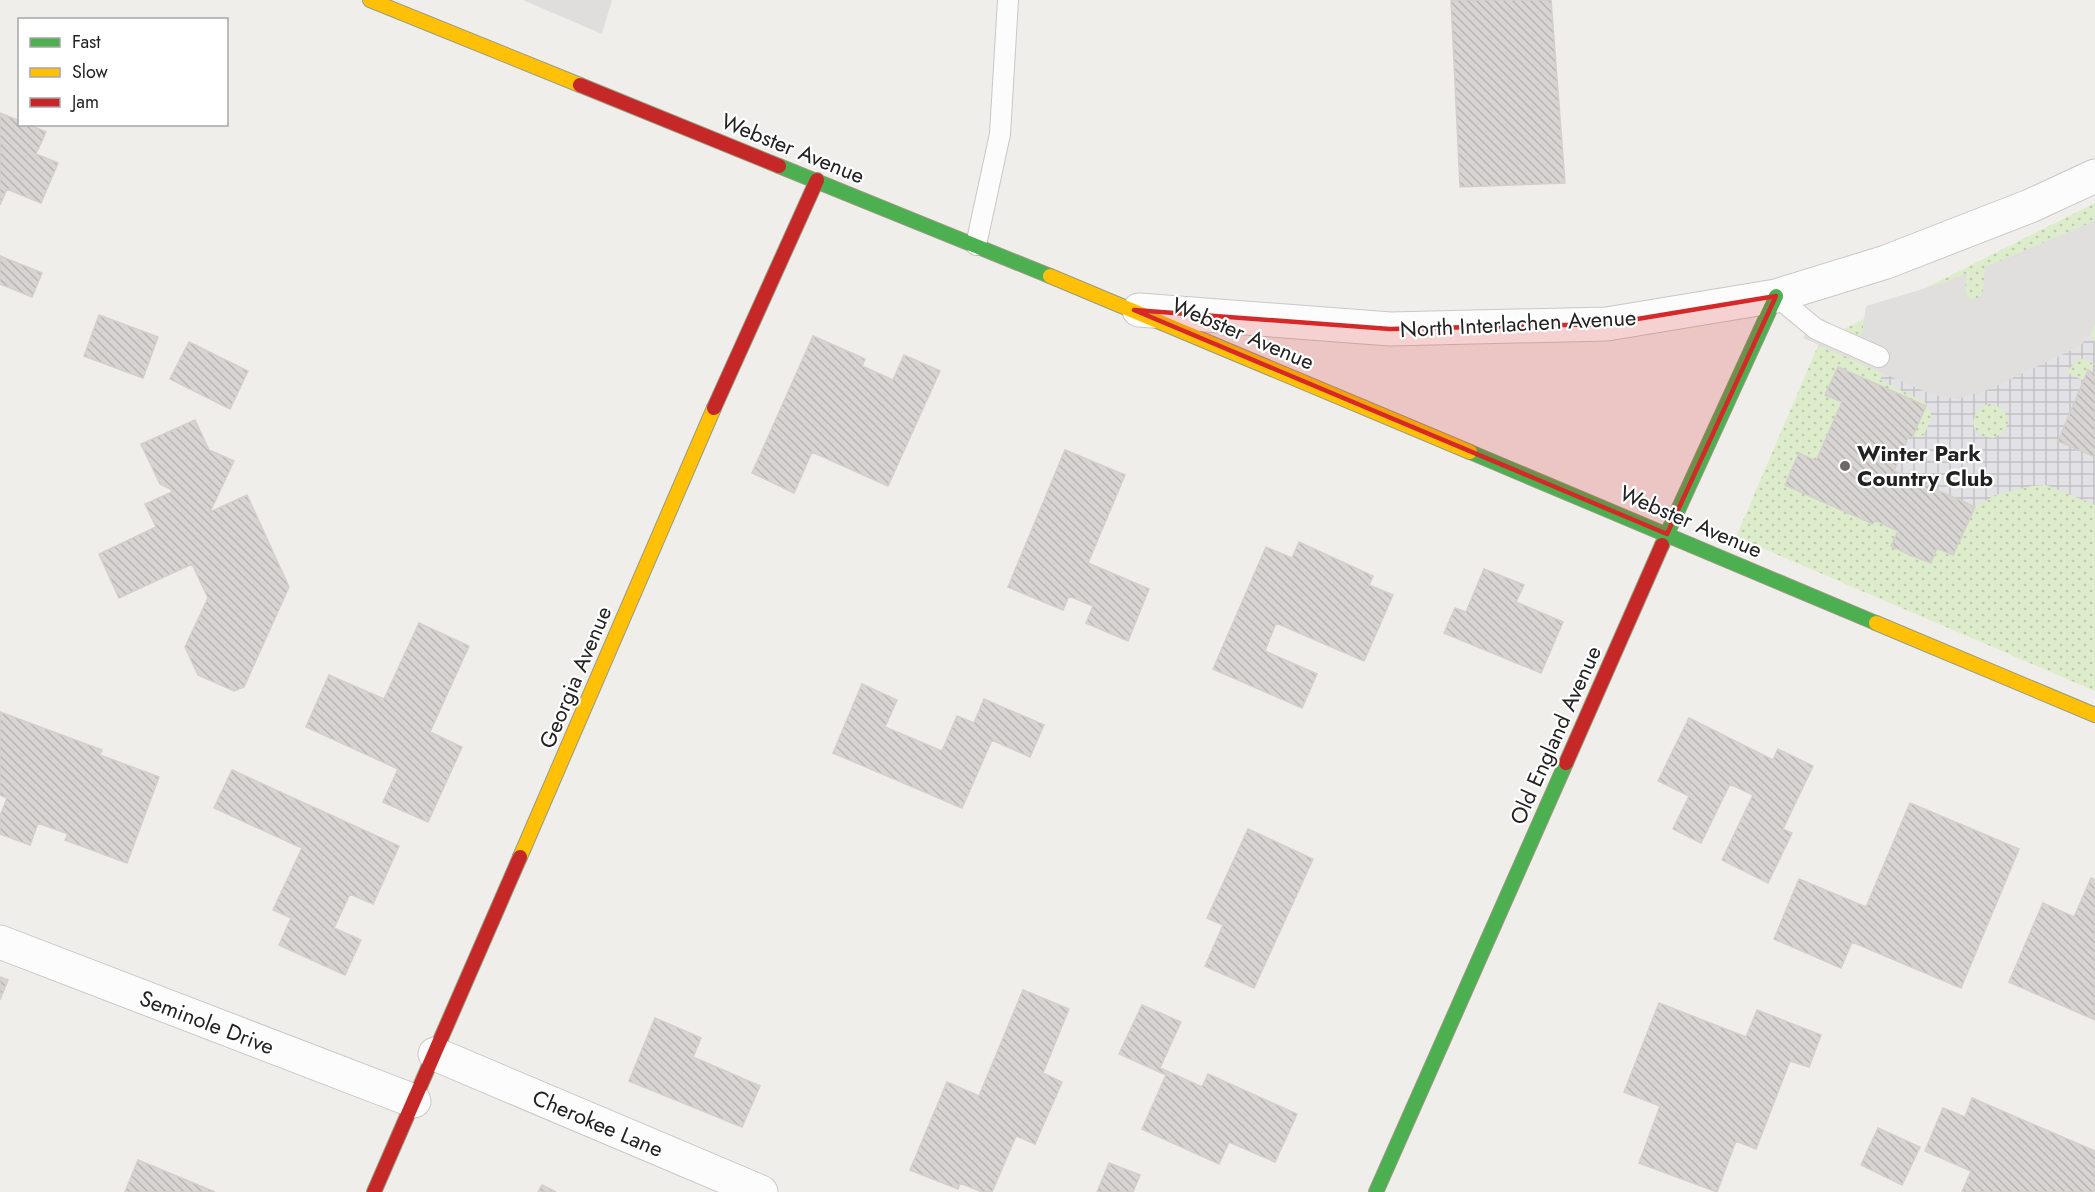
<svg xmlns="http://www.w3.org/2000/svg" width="2095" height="1192" font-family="Jost,sans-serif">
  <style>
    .residential { fill: #dfdedc }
    .grass { fill: url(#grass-dots) }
    .parking { fill: #e0dfde }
    .plaza { fill: url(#plaza-grid); fill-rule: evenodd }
    .building { fill: url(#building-back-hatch); stroke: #d3d0cc; stroke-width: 1.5 }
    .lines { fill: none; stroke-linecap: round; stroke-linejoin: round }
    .lane-casing { stroke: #c9c8c7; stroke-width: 22 }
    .street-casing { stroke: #c9c8c7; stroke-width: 35 }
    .fast-casing { stroke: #999a82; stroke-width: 16 }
    .slow-casing { stroke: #999a82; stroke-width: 16 }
    .jam-casing { stroke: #999a82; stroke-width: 16 }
    .lane { stroke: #fdfcfc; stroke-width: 20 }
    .street { stroke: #fdfcfc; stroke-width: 33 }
    .fast { stroke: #4caf50; stroke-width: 14 }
    .slow { stroke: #ffc107; stroke-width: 14 }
    .jam { stroke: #c62828; stroke-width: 14 }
    .marked { fill: #d62828; fill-opacity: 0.2; stroke: #d62828; stroke-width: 4.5; stroke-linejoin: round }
    .poi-dot { fill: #6a6968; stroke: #fff; stroke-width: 2 }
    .labels { text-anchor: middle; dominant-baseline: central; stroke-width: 4.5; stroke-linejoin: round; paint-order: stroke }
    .street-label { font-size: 22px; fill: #222; stroke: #fff }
    .poi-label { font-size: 22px; font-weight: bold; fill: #222; stroke: #fff; text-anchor: start }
  </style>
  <defs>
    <pattern id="grass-dots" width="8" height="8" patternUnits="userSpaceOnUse" patternTransform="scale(1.5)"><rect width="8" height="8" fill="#ddeccb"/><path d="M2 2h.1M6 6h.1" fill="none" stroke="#bdcaae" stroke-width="1.8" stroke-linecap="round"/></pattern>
    <pattern id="plaza-grid" width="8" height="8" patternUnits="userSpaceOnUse" patternTransform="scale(1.5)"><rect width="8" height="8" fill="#e2e1e5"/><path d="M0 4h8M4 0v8" fill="none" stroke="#c2c1c4"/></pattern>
    <pattern id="building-back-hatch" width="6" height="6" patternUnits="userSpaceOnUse" patternTransform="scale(1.5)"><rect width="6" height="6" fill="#d7d4d2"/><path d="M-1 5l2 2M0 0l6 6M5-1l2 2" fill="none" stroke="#b8b6b4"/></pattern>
  </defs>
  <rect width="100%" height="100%" fill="#f0eeeb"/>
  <path class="residential" d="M 523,0 L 612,0 L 602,34 Z"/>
  <path class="grass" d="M 2095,203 L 2095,691 L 1736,537 L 1820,341 Z"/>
  <path class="parking" d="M 2095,221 L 2095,325 L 2090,334 L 2080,346 L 1987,390 L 1957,399 L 1933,395 L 1803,338 L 1809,326 L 1823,319 L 1852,338 L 1857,337 L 1862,334 L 1866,306 L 1949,281 L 1967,273 L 1965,289 L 1967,296 L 1971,299 L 1978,298 L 1981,296 L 1983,290 L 1985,267 Z"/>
  <path class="plaza" d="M 2090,334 L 2095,343 L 2095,378 L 2089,375 L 2094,364 L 2080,358 L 2066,372 L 2087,382 L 2095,454 L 2095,505 L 2046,485 L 2032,486 L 1995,495 L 1975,507 L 1889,473 L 1906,433 L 1915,437 L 1924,435 L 1932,416 L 1925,402 L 1880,380 L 1883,373 L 1933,395 L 1957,399 L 1987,390 L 2072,350 L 2080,346 ZM 1991,404 L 2002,408 L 2007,417 L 2008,423 L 2003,433 L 1993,438 L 1982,436 L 1974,428 L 1973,422 L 1976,411 L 1985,405 Z"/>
  <path class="building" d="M 1451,0 L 1551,0 L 1565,183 L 1460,187 Z
    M 0,113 L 20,121 L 20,124 L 28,124 L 46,132 L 36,154 L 58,163 L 41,203 L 7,189 L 0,205 Z
    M 0,256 L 42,273 L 32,297 L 0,284 Z
    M 99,315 L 158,337 L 143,378 L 84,356 Z
    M 813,336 L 865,359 L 862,366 L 893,380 L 904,355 L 940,371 L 888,486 L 812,452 L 794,493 L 752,473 Z
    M 189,342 L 248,371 L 230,409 L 170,379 Z
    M 1838,367 L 1926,406 L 1912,438 L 1909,436 L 1894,471 L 1975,507 L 1953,555 L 1937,548 L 1931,563 L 1910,555 L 1891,546 L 1898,531 L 1875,520 L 1873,524 L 1785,485 L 1799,453 L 1816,461 L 1842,402 L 1825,395 Z
    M 2088,370 L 2095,374 L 2095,457 L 2058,441 Z
    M 195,420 L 209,450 L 234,461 L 210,512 L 247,495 L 289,587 L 244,687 L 234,691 L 198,675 L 185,647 L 208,598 L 192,564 L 119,598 L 99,554 L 156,527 L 145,504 L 174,491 L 160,484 L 141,444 Z
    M 1065,450 L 1125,475 L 1088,563 L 1149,589 L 1128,641 L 1086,623 L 1093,606 L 1069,596 L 1063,610 L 1008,587 Z
    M 1299,542 L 1373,576 L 1369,585 L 1393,595 L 1364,661 L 1276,623 L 1265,651 L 1317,674 L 1302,708 L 1213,669 L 1266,547 L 1292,558 Z
    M 1484,569 L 1524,585 L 1516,602 L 1563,622 L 1541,673 L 1444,633 L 1455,608 L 1466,612 Z
    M 419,623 L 469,646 L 430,732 L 462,747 L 428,822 L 383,802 L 398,769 L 306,727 L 329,675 L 384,699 Z
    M 862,684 L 897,700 L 885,727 L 942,751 L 957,716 L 974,723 L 984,699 L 1044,725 L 1030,757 L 992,740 L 962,808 L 833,753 Z
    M 0,712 L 102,750 L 100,755 L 159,777 L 127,863 L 65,840 L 68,834 L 38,823 L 30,845 L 0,834 L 0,816 L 7,798 L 0,795 Z
    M 1689,718 L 1773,760 L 1778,749 L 1813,766 L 1783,829 L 1792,833 L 1768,883 L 1722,860 L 1753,795 L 1730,784 L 1701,843 L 1673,829 L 1689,796 L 1658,781 Z
    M 232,770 L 399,846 L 373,904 L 350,894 L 334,928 L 361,940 L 345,975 L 279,945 L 291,918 L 273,910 L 302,848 L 214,808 Z
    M 1910,803 L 2019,849 L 1961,988 L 1852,942 L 1841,968 L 1774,939 L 1799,879 L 1866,907 Z
    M 1248,829 L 1313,859 L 1254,988 L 1205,966 L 1223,925 L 1207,918 Z
    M 2091,878 L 2095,880 L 2095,1020 L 2009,982 L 2043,903 L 2074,917 Z
    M 0,977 L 8,980 L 0,1000 Z
    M 1023,990 L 1069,1009 L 1043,1073 L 1062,1082 L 1035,1144 L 1016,1136 L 992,1192 L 982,1192 L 960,1183 L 958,1189 L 910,1170 L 947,1082 L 979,1096 Z
    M 1659,1003 L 1746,1037 L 1757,1010 L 1821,1035 L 1809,1067 L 1790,1061 L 1756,1149 L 1736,1141 L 1717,1192 L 1639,1163 L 1660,1106 L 1624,1092 Z
    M 1142,1005 L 1181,1022 L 1160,1068 L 1202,1087 L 1208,1074 L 1297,1114 L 1275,1162 L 1229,1142 L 1219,1164 L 1142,1129 L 1166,1075 L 1119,1054 Z
    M 655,1018 L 701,1038 L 693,1057 L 760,1086 L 742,1127 L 629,1081 Z
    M 1972,1098 L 2095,1151 L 2095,1192 L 1962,1192 L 1971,1171 L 1925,1151 L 1943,1108 L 1965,1117 Z
    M 1878,1128 L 1920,1147 L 1902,1185 L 1861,1165 Z
    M 138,1160 L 215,1192 L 125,1192 Z
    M 1109,1163 L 1140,1175 L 1133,1192 L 1097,1192 Z
    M 542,1185 L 556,1192 L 538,1192 Z"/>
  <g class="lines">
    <g class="lane-casing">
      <path id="lane" d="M 976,245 L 1000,134 L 1008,0
        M 1776,296 L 1816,329 L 1879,357"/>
    </g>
    <g class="street-casing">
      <path id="street" d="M 1139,310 L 1390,329 L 1607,324 L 1776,296 L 1886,262 L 2030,206 L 2095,176
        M 0,942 L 414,1101
        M 435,1054 L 761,1192"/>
    </g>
    <g class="fast-casing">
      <path id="fast" d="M 779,166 L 1050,276
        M 1470,452 L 1876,623
        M 1662,545 L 1776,296
        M 1376,1192 L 1566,763"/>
    </g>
    <g class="slow-casing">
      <path id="slow" d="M 370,0 L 580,85
        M 1050,276 L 1470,452
        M 1876,623 L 2095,715
        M 520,857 L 714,408"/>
    </g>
    <g class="jam-casing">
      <path id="jam" d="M 580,85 L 779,166
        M 714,408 L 817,180
        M 1566,763 L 1662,545
        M 374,1192 L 520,857"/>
    </g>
    <use href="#lane" class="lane"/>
    <use href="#street" class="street"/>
    <use href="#fast" class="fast"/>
    <use href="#slow" class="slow"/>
    <use href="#jam" class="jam"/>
  </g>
  <path class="marked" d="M 1776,296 L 1667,534 L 1134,310 L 1390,329 L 1607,324 Z"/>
  <circle class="poi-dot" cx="1845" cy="466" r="6"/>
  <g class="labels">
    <g class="street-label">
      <text transform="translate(793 148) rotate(22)">Webster Avenue</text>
      <text transform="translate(1518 323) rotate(-3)">North Interlachen Avenue</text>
      <text transform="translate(1243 333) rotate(23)">Webster Avenue</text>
      <text transform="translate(1691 521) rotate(23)">Webster Avenue</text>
      <text transform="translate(575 677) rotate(-67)">Georgia Avenue</text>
      <text transform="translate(1555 735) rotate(-66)">Old England Avenue</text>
      <text transform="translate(207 1022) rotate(21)">Seminole Drive</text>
      <text transform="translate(598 1123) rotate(23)">Cherokee Lane</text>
    </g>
    <g class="poi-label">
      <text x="1857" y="453">Winter Park<tspan x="1857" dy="25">Country Club</tspan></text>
    </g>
  </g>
  <rect x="18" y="18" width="210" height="108" fill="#ffffff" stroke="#a7a7a7" stroke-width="1.5"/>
  <rect x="30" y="38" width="30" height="9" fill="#4caf50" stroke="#a7a7a7" stroke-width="1.5"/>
  <text x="72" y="48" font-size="18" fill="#222222">Fast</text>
  <rect x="30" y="68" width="30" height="9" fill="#ffc107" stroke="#a7a7a7" stroke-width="1.5"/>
  <text x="72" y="78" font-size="18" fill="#222222">Slow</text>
  <rect x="30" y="98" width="30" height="9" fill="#c62828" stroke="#a7a7a7" stroke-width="1.5"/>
  <text x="72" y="108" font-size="18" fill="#222222">Jam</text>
</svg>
